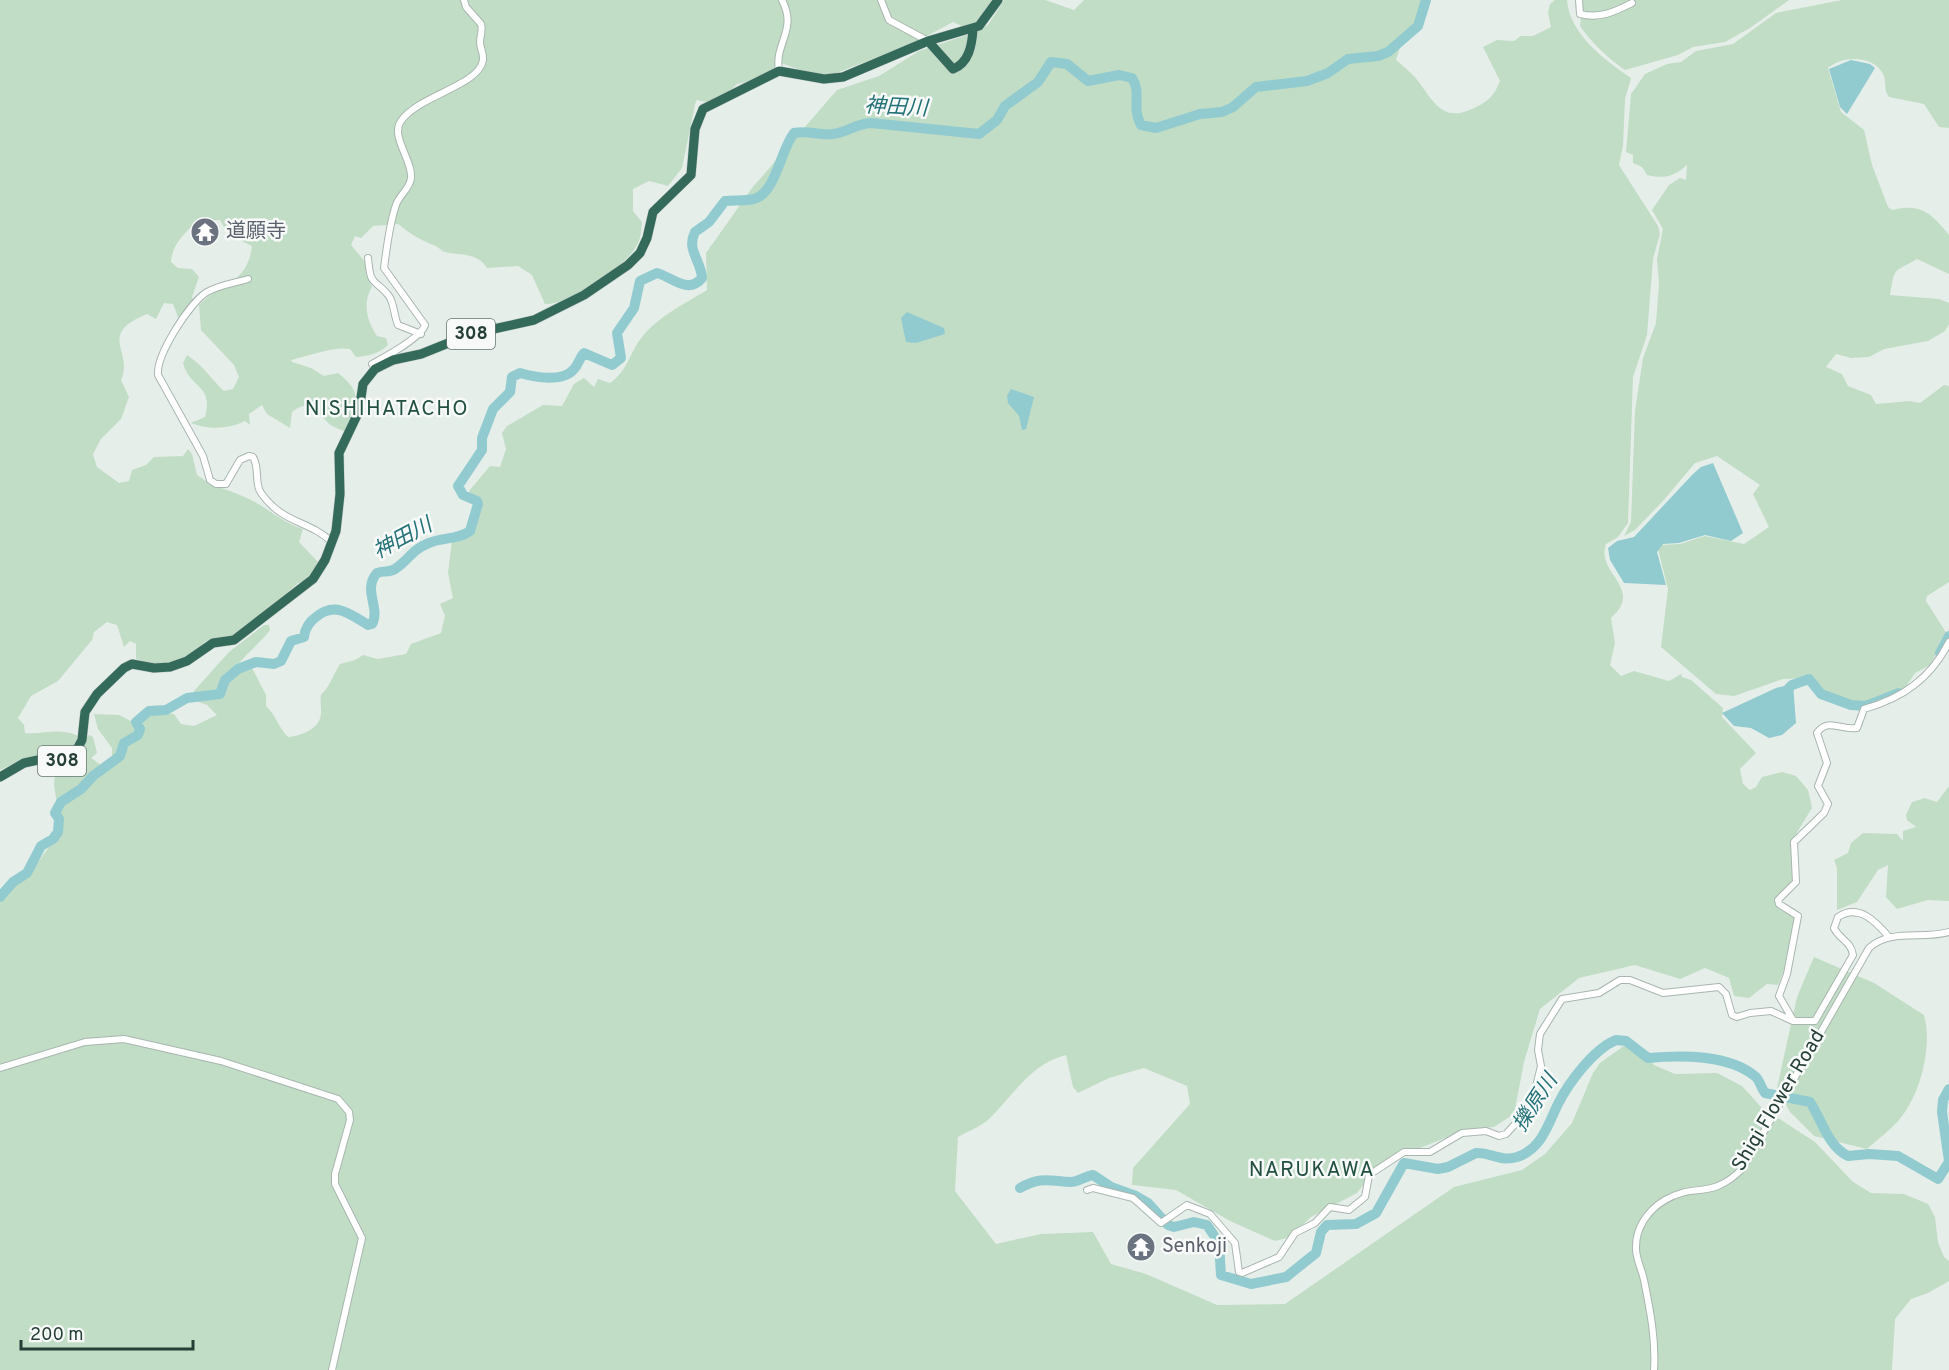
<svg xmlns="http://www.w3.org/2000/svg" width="1949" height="1370" font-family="Overpass,'Noto Sans JP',sans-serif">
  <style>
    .green { fill: #c1ddc6 }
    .water { fill: #92cbcf }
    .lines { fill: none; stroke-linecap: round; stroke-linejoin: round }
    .river { stroke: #92cbcf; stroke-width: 10 }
    .minor-casing { stroke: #a9b6b0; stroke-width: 8 }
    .highway-casing { stroke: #c2c9c7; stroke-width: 10 }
    .minor { stroke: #fff; stroke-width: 6 }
    .highway { stroke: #336a5a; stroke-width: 9 }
    .labels { text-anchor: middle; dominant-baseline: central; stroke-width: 5; stroke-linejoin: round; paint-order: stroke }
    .shield { fill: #f7faf8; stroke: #657770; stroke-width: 1.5 }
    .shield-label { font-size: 18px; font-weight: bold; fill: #263f36 }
    .worship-label { font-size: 20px; fill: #5b616d; stroke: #f7faf8; text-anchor: start }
    .street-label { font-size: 20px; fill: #263f36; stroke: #f7faf8 }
    .water-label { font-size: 21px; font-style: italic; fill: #237278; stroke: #f7faf8 }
    .neighbourhood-label { font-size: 21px; letter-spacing: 1.5px; fill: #225041; stroke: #f7faf8 }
  </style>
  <rect width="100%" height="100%" fill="#e6eeea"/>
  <path class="green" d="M 0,0 L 993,0 L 974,26 L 964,27 L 953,22 L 912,44 L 831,75 L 820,77 L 778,62 L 772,70 L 755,80 L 737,84 L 728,93 L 707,102 L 696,100 L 682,168 L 668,186 L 649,181 L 633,189 L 633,211 L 642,222 C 641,230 641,239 637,245 C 625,268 570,305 545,304 L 532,275 L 518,266 L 487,268 C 477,252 461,256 445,252 C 441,251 438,246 433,245 C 418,239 411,234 398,224 L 373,226 L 361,238 L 355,236 L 351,245 L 366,263 L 366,274 L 372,287 C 362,303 367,321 377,336 L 386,338 L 388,345 C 379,354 368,356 356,357 L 350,349 C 335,346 308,356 291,360 L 292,362 L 311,368 L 324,376 L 338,373 C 364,393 357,405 346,432 C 342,430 336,428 332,426 C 319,416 311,396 292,412 L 290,428 L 267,414 L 262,405 L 249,414 L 250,425 L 245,421 C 229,429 208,430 191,423 L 205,417 C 214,384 189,388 183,363 L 187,355 C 203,365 211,379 224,391 L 233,389 L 239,377 L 234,365 L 201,330 L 199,305 C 221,282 247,285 252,246 L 228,234 L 220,220 L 197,221 C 185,233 172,244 171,262 L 178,268 L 192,269 L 199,277 L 192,297 L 194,302 L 184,316 L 178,317 L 173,304 L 164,303 L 156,319 L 147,314 C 96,335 134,351 121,380 L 129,397 L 121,419 L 101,439 L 93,454 L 97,467 L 119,483 L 129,481 L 132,470 L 146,465 L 154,457 L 183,456 L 188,449 L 192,454 L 197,475 C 215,488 234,491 253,501 C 270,510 285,524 303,529 L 299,542 L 320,564 L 306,582 L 298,583 L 272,607 L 233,636 L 206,641 L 187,657 L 159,665 L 136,659 L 136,644 L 130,641 L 124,647 L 117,625 L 107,622 L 94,632 L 92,640 L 58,681 L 31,696 L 18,718 L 24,725 L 25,733 C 44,735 59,727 78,736 C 72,763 49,756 27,759 C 18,760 8,767 0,770 Z
    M 1004,0 L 1045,0 L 1074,10 L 1084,0 L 1422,0 L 1414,29 L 1403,38 L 1396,60 C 1402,65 1408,70 1414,76 C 1433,98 1440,126 1476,107 C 1489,101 1495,94 1500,81 L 1483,47 L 1497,40 L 1514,41 L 1521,36 L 1533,36 L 1551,27 L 1548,13 L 1550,4 L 1555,0 L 1567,0 C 1570,35 1605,60 1631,78 L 1625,99 L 1623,146 L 1619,165 L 1658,226 L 1660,234 L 1653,259 L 1647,335 L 1633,377 L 1628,523 L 1618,537 L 1606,544 C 1595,573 1645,588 1611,618 L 1615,643 L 1610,665 L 1621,676 L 1634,671 L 1669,681 L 1681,674 L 1682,677 L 1691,680 L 1723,708 L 1722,717 L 1756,753 L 1740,769 L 1743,784 L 1750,790 L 1756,787 L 1762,777 L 1782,772 L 1796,776 L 1808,790 L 1812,808 L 1793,839 L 1794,877 L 1791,885 L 1775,899 L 1777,906 L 1793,913 L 1796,919 L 1786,965 L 1778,985 L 1767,984 L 1749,998 L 1734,996 L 1729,978 L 1705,968 L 1680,979 L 1635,965 L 1579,978 L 1540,1009 L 1524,1062 L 1514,1114 L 1494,1127 L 1465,1130 L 1380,1164 L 1357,1193 L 1311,1217 L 1290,1237 L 1275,1241 L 1230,1221 L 1176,1190 L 1132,1185 L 1133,1168 L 1190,1104 L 1187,1086 L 1144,1068 L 1109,1078 L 1078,1093 L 1073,1087 L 1066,1055 C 1031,1064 1015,1093 991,1117 C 983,1126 968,1131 958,1137 L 955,1191 L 996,1244 L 1041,1234 L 1093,1232 L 1111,1264 L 1146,1274 L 1217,1305 L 1285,1304 L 1454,1187 L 1522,1170 L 1545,1154 L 1572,1123 L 1593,1073 L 1600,1063 L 1628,1043 L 1643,1051 L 1654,1065 L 1675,1074 L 1717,1073 L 1742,1086 L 1761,1107 L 1815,1142 L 1853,1182 L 1871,1193 L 1904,1194 L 1928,1204 L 1935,1217 L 1938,1242 L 1944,1257 L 1949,1261 L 1949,1281 L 1928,1293 L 1911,1299 L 1895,1319 L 1892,1370 L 0,1370 L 0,899 L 19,879 L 31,872 L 61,830 L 54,785 L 55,773 L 77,759 L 85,739 L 89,735 L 93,737 L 97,753 L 91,758 L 101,765 L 100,775 L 112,764 L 112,748 L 98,729 L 94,714 L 119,715 L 131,721 L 159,712 L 174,714 L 181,724 L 194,726 L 217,715 L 207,705 L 194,700 L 194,691 L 229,652 L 264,625 L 269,625 L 270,630 C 259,645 246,653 237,666 L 244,670 L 251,666 L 266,695 L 266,706 C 276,715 278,727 288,737 C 302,736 322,728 321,711 C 321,705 320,702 321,695 C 330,686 333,675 340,664 L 355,660 L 363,655 L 378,659 L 406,654 L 411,644 L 441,633 L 445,616 L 440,604 L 453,598 L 448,573 L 452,540 C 478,535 475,528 480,504 L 469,491 L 490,466 L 500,467 L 506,449 L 502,433 L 507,426 L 543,405 L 562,406 L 574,384 L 584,378 L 594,387 L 598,379 L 610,383 C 626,372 629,356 639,341 C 655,318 684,304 707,290 L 706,253 L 752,188 L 837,90 L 879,76 L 919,51 L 976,32 L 988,25 Z
    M 1583,0 L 1789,0 L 1750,28 L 1725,42 L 1693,47 L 1678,55 L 1625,70 C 1610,60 1590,41 1580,26 Z
    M 1842,0 L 1949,0 L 1949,128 L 1939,127 L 1924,104 L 1889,97 C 1883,90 1887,82 1883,74 C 1874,55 1842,55 1828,68 L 1841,112 L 1864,130 L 1872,165 L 1888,207 L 1892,210 C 1921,203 1931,213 1949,235 L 1949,274 L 1917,259 C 1893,273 1895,266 1890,295 L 1939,299 L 1949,303 L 1949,324 L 1945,331 L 1928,341 L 1884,349 L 1869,357 L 1851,358 L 1836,354 L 1826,367 L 1842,374 L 1848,386 L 1871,395 L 1876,404 L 1910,401 L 1920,403 L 1944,385 L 1949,386 L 1949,582 L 1927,596 L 1926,601 L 1947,634 L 1930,665 L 1915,673 L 1905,688 L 1866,704 L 1855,704 L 1824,693 L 1811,678 L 1783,679 L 1734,696 L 1716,694 L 1661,647 L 1668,589 L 1658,549 L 1661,545 L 1680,544 L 1705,536 L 1744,544 L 1769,527 L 1753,494 L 1760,485 L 1717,456 L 1695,463 L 1663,501 L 1635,530 L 1624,536 L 1631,522 L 1635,411 L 1643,358 L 1656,323 L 1659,284 L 1657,259 L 1663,229 L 1652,210 L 1669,185 L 1680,178 L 1686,180 L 1687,165 C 1673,177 1665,179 1647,175 L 1642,167 L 1633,163 L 1633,155 L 1626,152 L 1631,94 L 1645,74 L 1667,64 L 1681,62 L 1696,51 L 1733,44 L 1776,13 Z
    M 1949,786 L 1949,901 L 1928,900 L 1897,909 L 1886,897 L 1888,865 L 1878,870 L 1857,902 L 1837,910 L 1837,868 L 1834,860 L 1848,853 L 1851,843 L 1863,833 L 1897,834 L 1903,841 L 1903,831 L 1916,827 L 1907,820 L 1906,815 L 1912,802 L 1925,798 L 1937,802 Z
    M 1814,957 L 1874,983 L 1924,1015 C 1933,1046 1920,1097 1898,1121 C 1889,1131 1877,1140 1867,1149 L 1814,1136 L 1790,1112 L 1777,1088 L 1797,997 Z"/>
  <path class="water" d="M 1851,60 L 1870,64 L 1875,68 L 1847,114 L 1840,107 L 1829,69 Z
    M 907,312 L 944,328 L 945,334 L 916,343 L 906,342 L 901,318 Z
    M 1011,389 L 1034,397 L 1026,429 L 1022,430 L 1019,416 L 1008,403 L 1007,396 Z
    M 1713,463 L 1743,533 L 1731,541 L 1705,535 L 1679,543 L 1663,544 L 1657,552 L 1666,585 L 1624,583 L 1610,560 L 1608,548 L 1617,541 L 1634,537 L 1693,474 L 1701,467 Z
    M 1793,684 L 1796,723 L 1782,735 L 1769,738 L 1751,728 L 1734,726 L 1722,713 L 1776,688 Z"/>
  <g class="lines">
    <path class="river" d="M 1940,653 L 1949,636
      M 1784,693 L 1792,685 L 1809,679 L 1821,694 L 1851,705 L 1866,706 L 1899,693
      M 0,897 L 13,882 L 27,873 L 41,846 L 53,839 L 58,832 L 59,819 L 55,813 L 61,802 L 81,789 L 93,776 L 120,756 L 124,743 L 138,735 L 140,729 L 136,722 L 149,711 L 166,710 L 187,698 L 220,694 L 225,680 L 238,669 L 256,662 L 274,664 L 281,661 L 291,641 L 304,637 C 305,628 309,622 316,617 C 335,601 350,614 368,625 L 372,624 C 381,608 362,590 377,573 C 383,570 389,573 395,569 C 409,560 411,550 429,543 C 442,537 458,540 470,531 L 478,504 L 477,501 L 463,495 L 458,486 L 482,450 L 482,438 L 493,409 L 510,392 L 512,377 L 520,373 C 534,377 563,383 574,369 C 579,364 579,358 584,353 L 612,365 L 621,358 L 617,333 L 634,308 L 640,281 L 657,273 C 672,277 688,295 702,278 C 701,260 686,250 695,232 L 709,222 L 725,201 C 734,200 745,201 754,199 C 776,193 780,151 794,133 C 808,130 820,136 833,134 C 848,132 855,124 871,123 L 979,134 L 997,120 L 1005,106 L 1038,82 L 1051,62 L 1067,64 L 1088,81 L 1119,75 L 1132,78 C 1142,93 1131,107 1141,125 L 1156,128 L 1200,114 L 1222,112 L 1233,107 L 1256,87 L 1307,81 L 1328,73 L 1348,59 L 1378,56 L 1388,52 L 1418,26 L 1426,0
      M 1949,1089 L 1943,1100 L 1942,1112 L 1949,1161
      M 1020,1188 C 1041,1176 1050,1181 1071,1182 C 1077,1182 1086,1176 1093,1175 L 1111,1187 L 1136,1196 L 1148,1203 L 1168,1225 L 1174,1227 L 1194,1222 L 1207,1225 L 1219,1243 L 1221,1275 L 1251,1284 L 1286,1277 L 1316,1253 L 1321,1232 L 1327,1225 L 1356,1224 L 1376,1213 L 1404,1163 L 1438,1169 L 1448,1167 L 1476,1153 C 1491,1152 1499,1162 1517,1157 C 1542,1149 1548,1124 1558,1104 C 1569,1082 1594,1049 1616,1040 L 1626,1041 L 1648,1058 C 1682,1055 1729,1054 1756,1077 C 1760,1081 1761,1088 1765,1093 L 1810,1102 C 1821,1118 1828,1147 1848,1156 L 1869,1154 L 1898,1156 L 1938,1179 L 1949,1162"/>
    <g class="minor-casing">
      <path id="minor" d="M 881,0 L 889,20 L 928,41
        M 1579,0 L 1580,14 C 1600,19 1614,12 1632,3
        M 779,71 C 774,43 798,30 782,0
        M 368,258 C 371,289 373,276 389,296 C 394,303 394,316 398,325 L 421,334
        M 248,279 C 235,283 219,285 207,292 C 190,302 156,355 158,375 L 203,456 L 210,480 L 216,484 L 226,484 L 240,460 L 249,456 L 253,457 C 260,468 254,483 261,493 C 284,525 307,519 332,542
        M 375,369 L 372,364 C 385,357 421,338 425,325 L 384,268 C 387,247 389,225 396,205 C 399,195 410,189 411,178 C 413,161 390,136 401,121 C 419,95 479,86 483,60 C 484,53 480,49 480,42 C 480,36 483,31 481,24 L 466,7 L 464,0
        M 1793,1020 L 1779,996 L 1787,974 L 1798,916 L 1779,904 L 1778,900 L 1796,882 L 1794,842 L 1824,813 L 1828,804 L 1818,786 L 1827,763 L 1817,733 C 1828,717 1841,731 1857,728 L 1864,709 C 1903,698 1931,678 1949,642
        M 0,1068 L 85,1042 L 124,1039 L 221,1061 L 338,1099 L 349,1112 L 350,1120 L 335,1174 L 335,1184 L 362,1238 L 332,1370
        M 1087,1190 L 1093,1188 L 1133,1198 L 1161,1223 L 1187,1205 L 1210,1214 L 1235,1243 L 1239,1272 L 1242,1273 L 1279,1257 L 1295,1233 L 1315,1223 L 1330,1207 L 1349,1210 L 1365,1197 L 1369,1175 L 1404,1152 L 1430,1152 L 1462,1133 L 1486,1131 L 1499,1136 L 1506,1134 L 1531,1107 L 1541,1066 L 1538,1050 L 1540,1034 L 1562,999 L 1599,993 L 1620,980 L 1630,980 L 1663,993 L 1719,987 L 1726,994 L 1732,1015 L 1737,1017 L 1750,1013 L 1771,1011 L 1793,1021 L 1815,1021 L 1853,955 C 1851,941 1839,939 1834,928 L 1838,917 C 1859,903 1876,922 1889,937
        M 1654,1370 C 1656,1339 1650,1310 1644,1280 C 1642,1270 1636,1259 1636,1249 C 1635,1228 1648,1210 1665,1200 C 1695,1182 1711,1201 1743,1168 L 1869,948 C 1891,928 1922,940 1949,932"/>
    </g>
    <g class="highway-casing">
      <path id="highway" d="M 928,41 L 953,69 C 969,63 972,45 973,29
        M 0,777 L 24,763 L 38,760 L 61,761 L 75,753 L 82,740 L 85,712 L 97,694 L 124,668 L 132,664 L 154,668 L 170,667 L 187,661 L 213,643 L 234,640 L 313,579 L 325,560 L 336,531 L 340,494 L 339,453 L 359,411 L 363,384 L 375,369 L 393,360 L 421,354 L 471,334 L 534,320 L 584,295 L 628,265 L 640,253 L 647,238 L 653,212 L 691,175 L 695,129 L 703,109 L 779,71 L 824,79 L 843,77 L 928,41 L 979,26 L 998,0"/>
    </g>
    <use href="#minor" class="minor"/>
    <use href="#highway" class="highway"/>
  </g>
  <defs>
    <g id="temple-disc" transform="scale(1.5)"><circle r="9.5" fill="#6b7280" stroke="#f7faf8"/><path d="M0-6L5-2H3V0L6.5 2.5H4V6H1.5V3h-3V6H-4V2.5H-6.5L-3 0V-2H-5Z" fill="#fff"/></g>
  </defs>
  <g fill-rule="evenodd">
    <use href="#temple-disc" x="205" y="232"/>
    <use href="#temple-disc" x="1141" y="1247"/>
  </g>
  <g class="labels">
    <g class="shield">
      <rect x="447" y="319" width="48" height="30" rx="4.5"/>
      <rect x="38" y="746" width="48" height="30" rx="4.5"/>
    </g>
    <g class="shield-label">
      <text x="471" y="334">308</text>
      <text x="62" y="761">308</text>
    </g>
    <g class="worship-label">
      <text x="226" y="232">道願寺</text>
      <text x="1162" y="1247">Senkoji</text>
    </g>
    <g class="street-label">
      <text transform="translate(1779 1101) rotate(-59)">Shigi Flower Road</text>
    </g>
    <g class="water-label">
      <text transform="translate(896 108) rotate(3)">神田川</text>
      <text transform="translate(403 539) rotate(-28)">神田川</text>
      <text transform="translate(1536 1103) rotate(-57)">擽原川</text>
    </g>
    <g class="neighbourhood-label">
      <text x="387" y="409">NISHIHATACHO</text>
      <text x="1312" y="1170">NARUKAWA</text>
    </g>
  </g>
  <path d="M21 1340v9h172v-9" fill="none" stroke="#263f36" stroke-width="3"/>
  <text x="30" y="1340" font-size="18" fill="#263f36" stroke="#f7faf8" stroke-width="4.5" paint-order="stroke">200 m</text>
</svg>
